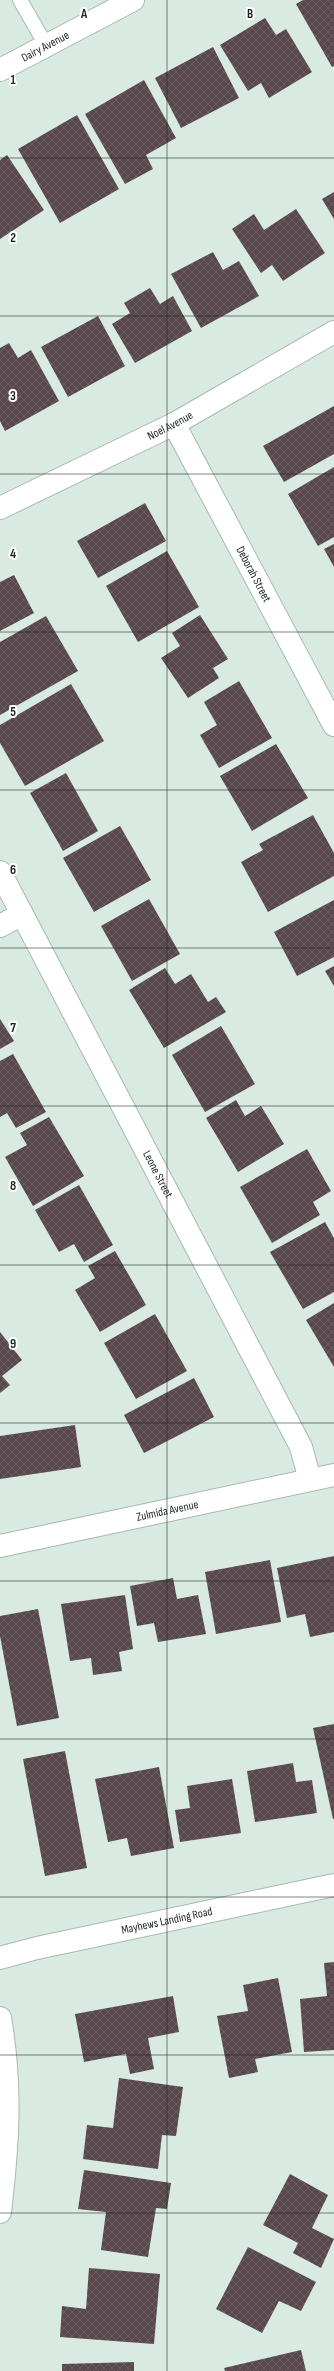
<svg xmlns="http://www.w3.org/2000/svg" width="334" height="2371" font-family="'Sofia Sans Condensed',sans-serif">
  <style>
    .building { fill: url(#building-cross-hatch) }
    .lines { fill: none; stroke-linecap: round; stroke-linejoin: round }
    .lane-casing { stroke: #a7b9b1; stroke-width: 16 }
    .street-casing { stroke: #a7b9b1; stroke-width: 24 }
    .lane { stroke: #fff; stroke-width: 14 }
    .street { stroke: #fff; stroke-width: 22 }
    .grid { fill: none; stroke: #1b221f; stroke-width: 1; stroke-opacity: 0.55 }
    .labels { text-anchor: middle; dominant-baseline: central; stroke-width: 4; stroke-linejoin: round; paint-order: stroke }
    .street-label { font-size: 12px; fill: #1b221f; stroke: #fff }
    .grid-label { font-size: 13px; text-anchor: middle; font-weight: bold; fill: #1b221f; stroke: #fff; stroke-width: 4; stroke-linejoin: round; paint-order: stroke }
  </style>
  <defs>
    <pattern id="building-cross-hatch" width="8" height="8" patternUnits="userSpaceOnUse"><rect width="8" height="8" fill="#58484d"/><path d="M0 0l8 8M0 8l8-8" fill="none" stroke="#6c5f63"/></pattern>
  </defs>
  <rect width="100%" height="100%" fill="#d8eae2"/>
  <path class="building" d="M 303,0 L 334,0 L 334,66 L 332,67 L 296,4 Z
    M 265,18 L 276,35 L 286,29 L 312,72 L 269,98 L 261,83 L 248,91 L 220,45 Z
    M 213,47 L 239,98 L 181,128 L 155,78 Z
    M 144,80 L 176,138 L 146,155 L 153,169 L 125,184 L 85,114 Z
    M 77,115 L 119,189 L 60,223 L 18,149 Z
    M 7,155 L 44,210 L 0,239 L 0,160 Z
    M 334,192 L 334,219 L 322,199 Z
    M 296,209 L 325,253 L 283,281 L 272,265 L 261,273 L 232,229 L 254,214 L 264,230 Z
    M 213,252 L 223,270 L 239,261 L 259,296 L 201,328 L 171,274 Z
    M 150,288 L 160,304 L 173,296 L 192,331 L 135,363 L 112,324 L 130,313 L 124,303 Z
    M 98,316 L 125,366 L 68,397 L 41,347 Z
    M 9,343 L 18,358 L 31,350 L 59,401 L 5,431 L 0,421 L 0,348 Z
    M 334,406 L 334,454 L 284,482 L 263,446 Z
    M 334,467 L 334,537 L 318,546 L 288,494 Z
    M 145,503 L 166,541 L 98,578 L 77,541 Z
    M 334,544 L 334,567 L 324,549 Z
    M 167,551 L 199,607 L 138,642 L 106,586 Z
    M 14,575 L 34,613 L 0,631 L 0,582 Z
    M 200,615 L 228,659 L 213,668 L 219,678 L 188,698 L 161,658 L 180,646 L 172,633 Z
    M 46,616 L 78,671 L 0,715 L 0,642 Z
    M 239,681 L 272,738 L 219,768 L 200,735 L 217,725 L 204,702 Z
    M 71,684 L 104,741 L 25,786 L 0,743 L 0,725 Z
    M 276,744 L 308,798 L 252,831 L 220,776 Z
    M 66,773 L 98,831 L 63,851 L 30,793 Z
    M 313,815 L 334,853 L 334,876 L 268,912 L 241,862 L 263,850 L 259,844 Z
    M 120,826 L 151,880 L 94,912 L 63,858 Z
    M 149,899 L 180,954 L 132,981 L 101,926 Z
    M 334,900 L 334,957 L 297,976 L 274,932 Z
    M 334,966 L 334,986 L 325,971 Z
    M 165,968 L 175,984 L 191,974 L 208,1002 L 216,997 L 226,1012 L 164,1048 L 129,990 Z
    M 0,1019 L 14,1041 L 0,1049 Z
    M 221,1026 L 255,1084 L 205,1112 L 172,1055 Z
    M 13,1054 L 46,1112 L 16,1128 L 7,1113 L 0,1117 L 0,1061 Z
    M 236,1100 L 245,1116 L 261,1106 L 284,1144 L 238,1172 L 206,1118 Z
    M 49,1117 L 84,1176 L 33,1206 L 5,1157 L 27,1145 L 20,1133 Z
    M 307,1149 L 331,1191 L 313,1202 L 320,1215 L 272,1243 L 240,1187 Z
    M 79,1185 L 113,1245 L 84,1262 L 74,1244 L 59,1252 L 35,1210 Z
    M 325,1222 L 334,1238 L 334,1292 L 303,1309 L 270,1252 Z
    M 115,1251 L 146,1305 L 100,1332 L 75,1290 L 95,1278 L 88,1266 Z
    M 334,1303 L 334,1367 L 306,1320 Z
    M 155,1314 L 187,1371 L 136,1399 L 104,1343 Z
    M 0,1332 L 22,1360 L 2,1376 L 10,1385 L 0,1393 Z
    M 194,1378 L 214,1417 L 144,1453 L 124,1415 Z
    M 75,1425 L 81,1467 L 0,1479 L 0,1436 Z
    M 334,1556 L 334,1632 L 310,1637 L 305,1614 L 287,1618 L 277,1568 Z
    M 270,1560 L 281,1622 L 216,1634 L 205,1572 Z
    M 173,1578 L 177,1599 L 198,1595 L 206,1634 L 158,1642 L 154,1623 L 137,1626 L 130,1586 Z
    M 125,1595 L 133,1649 L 119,1652 L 122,1671 L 93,1675 L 91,1658 L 70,1661 L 61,1604 Z
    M 38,1609 L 59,1718 L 17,1726 L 0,1636 L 0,1616 Z
    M 334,1724 L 334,1819 L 333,1819 L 313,1728 Z
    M 65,1751 L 87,1868 L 45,1876 L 23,1759 Z
    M 293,1763 L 296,1782 L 312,1780 L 317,1813 L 255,1822 L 247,1771 Z
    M 159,1767 L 174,1848 L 131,1856 L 127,1838 L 108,1842 L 95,1779 Z
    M 232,1779 L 241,1833 L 180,1842 L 175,1810 L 190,1808 L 187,1786 Z
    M 334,1962 L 334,2050 L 304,2052 L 300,1999 L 327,1996 L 324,1963 Z
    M 278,1978 L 292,2052 L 255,2059 L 258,2072 L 229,2078 L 217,2016 L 248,2011 L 243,1985 Z
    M 173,1996 L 179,2032 L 148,2038 L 154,2069 L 130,2074 L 126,2054 L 84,2062 L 75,2014 Z
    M 119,2078 L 183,2087 L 176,2136 L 162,2135 L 158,2169 L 83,2159 L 87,2125 L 113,2128 Z
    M 84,2170 L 171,2183 L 167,2209 L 156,2208 L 148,2257 L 101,2250 L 106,2212 L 78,2209 Z
    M 290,2174 L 328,2195 L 312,2228 L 334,2239 L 321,2268 L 293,2253 L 298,2243 L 263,2225 Z
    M 248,2247 L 316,2282 L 301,2311 L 279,2301 L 262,2333 L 216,2309 Z
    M 89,2268 L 160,2274 L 154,2344 L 60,2337 L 62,2306 L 86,2309 Z
    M 301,2350 L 306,2371 L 225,2371 L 224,2368 Z
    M 134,2362 L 134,2371 L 62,2371 L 62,2364 Z"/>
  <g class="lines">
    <g class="lane-casing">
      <path id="lane" d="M 20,0 L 46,45"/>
    </g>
    <g class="street-casing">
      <g id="street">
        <path id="s1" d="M 0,70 L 133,0"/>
        <path id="s2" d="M 174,424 L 334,725"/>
        <path id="s3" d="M 0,508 L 174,424 L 334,332"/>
        <path id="s4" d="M 0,872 L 301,1447 L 310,1480"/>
        <path d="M 0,926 L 22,914"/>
        <path id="s5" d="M 0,1546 L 334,1475"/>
        <path id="s6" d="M 0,1958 L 37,1948 L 334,1885"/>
        <path d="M 0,2018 C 12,2087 8,2144 0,2212"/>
      </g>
    </g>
    <use href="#lane" class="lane"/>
    <use href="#street" class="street"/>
  </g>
  <path class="grid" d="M 167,0 L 167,2371M 0,158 L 334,158M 0,316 L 334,316M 0,474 L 334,474M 0,632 L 334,632M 0,790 L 334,790M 0,948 L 334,948M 0,1106 L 334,1106M 0,1265 L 334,1265M 0,1423 L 334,1423M 0,1581 L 334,1581M 0,1739 L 334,1739M 0,1897 L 334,1897M 0,2055 L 334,2055M 0,2213 L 334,2213"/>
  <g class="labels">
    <g class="street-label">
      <text stroke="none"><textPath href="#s1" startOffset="51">Dairy Avenue</textPath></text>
      <text stroke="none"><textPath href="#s3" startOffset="189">Noel Avenue</textPath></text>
      <text stroke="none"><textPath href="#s2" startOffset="170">Deborah Street</textPath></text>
      <text stroke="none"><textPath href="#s4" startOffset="341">Leone Street</textPath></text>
      <text stroke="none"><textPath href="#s5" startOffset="171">Zulmida Avenue</textPath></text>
      <text stroke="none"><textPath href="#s6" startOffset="171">Mayhews Landing Road</textPath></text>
    </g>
  </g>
  <g class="grid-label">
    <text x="84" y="18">A</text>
    <text x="250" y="18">B</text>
    <text x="13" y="84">1</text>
    <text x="13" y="242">2</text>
    <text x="13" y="400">3</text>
    <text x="13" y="558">4</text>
    <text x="13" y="716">5</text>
    <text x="13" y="874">6</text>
    <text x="13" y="1032">7</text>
    <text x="13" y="1190">8</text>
    <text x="13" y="1348">9</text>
  </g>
</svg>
